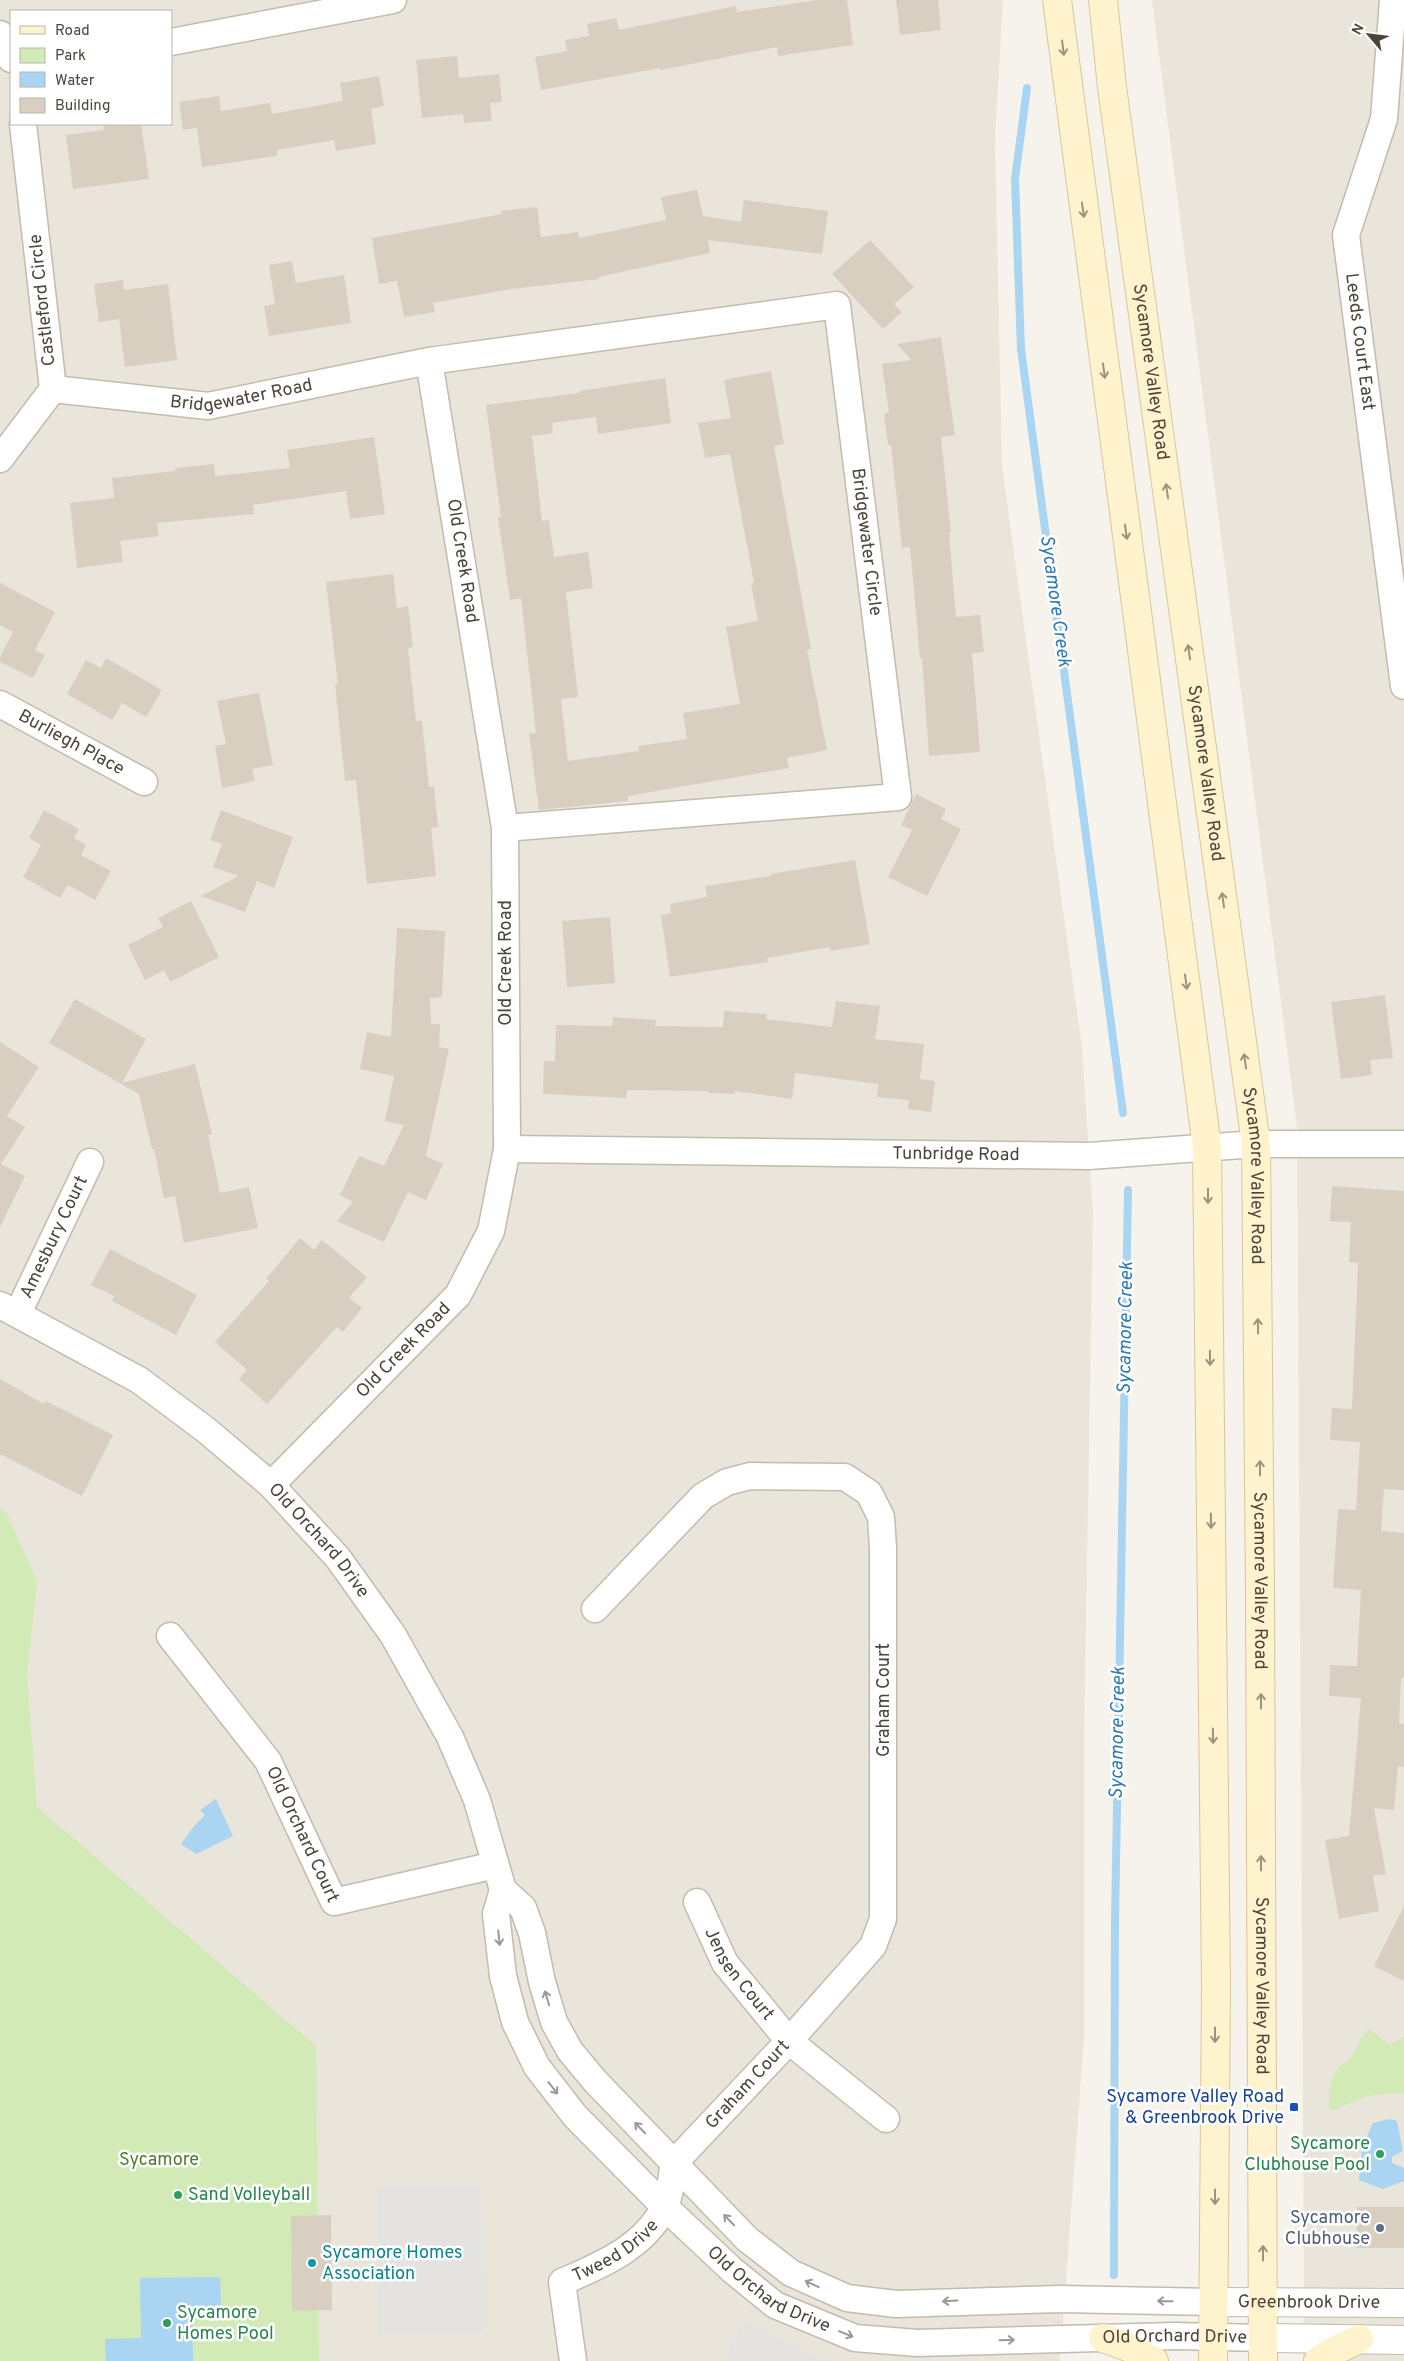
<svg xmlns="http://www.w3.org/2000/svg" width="1404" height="2361" font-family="Overpass,sans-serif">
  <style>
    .residential { fill: #eae5da; fill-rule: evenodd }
    .education { fill: #efe8d6 }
    .green { fill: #d2eab5 }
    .parking { fill: #e5e3e0 }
    .water { fill: #a9d4f2 }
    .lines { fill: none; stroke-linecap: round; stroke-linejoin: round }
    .stream { stroke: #a9d4f2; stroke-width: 8 }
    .building { fill: #d8cfc1 }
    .minor-casing { stroke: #c2bbae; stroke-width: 29 }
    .tertiary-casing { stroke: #c2bbae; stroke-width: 30 }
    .secondary-casing { stroke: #d6c79b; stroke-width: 30 }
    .minor { stroke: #fff; stroke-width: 26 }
    .tertiary { stroke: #fff; stroke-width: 28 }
    .secondary { stroke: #fff3cd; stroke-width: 28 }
    .oneway { stroke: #9c937c }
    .oneway2 { stroke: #9c9892 }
    .transit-dot { fill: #1a4fb4; stroke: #fff; stroke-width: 2 }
    .leisure-dot { fill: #2e9e5b; stroke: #fff; stroke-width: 2 }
    .service-dot { fill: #5c6f8a; stroke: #fff; stroke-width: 2 }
    .culture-dot { fill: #0f9aa8; stroke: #fff; stroke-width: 2 }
    .labels { text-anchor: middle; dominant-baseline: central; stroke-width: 5; stroke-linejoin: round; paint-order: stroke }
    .street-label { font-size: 18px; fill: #4b4439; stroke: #fff }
    .transit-label { font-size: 18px; fill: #164399; stroke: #fff; text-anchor: end }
    .leisure-label { font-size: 18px; fill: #27864d; stroke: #fff; text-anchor: start }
    .park-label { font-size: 18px; fill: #4a7f2a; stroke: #fff }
    .service-label { font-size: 18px; fill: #4e5e75; stroke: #fff; text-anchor: end }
    .culture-label { font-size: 18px; fill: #0d838f; stroke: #fff; text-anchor: start }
    .water-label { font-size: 19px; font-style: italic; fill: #2e7ab2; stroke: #fff }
  </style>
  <rect width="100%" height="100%" fill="#f6f3ec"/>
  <path class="residential" d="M 0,0 L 1003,0 L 995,138 L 1002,466 L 1082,1048 L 1093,1214 L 1084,1739 L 1084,2038 L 1060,2361 L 0,2361 ZM 11,11 L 171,11 L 171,124 L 11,124 Z
    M 1152,0 L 1404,0 L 1404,2361 L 1303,2361 L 1304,2279 L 1297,1127 Z"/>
  <path class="education" d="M 1034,2359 L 1034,2361 L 948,2361 Z"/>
  <path class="green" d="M 0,1508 L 5,1510 L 37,1581 L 27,1675 L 37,1807 L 316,2046 L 319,2361 L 0,2361 Z
    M 1369,2029 L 1389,2044 L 1404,2037 L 1404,2093 L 1371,2095 L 1330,2111 C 1328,2099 1329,2079 1338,2069 C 1342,2064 1348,2062 1352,2056 C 1358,2046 1360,2036 1369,2029 Z"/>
  <path class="parking" d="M 482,2185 L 484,2333 L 379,2335 L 377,2187 Z
    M 744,2320 L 805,2352 L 830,2361 L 723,2361 Z"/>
  <path class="water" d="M 216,1799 L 233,1836 L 196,1854 L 181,1844 L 194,1826 L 205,1815 L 200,1810 Z
    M 1389,2119 L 1397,2121 L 1403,2151 L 1392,2157 L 1392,2163 L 1404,2168 L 1404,2181 L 1383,2189 L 1359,2180 L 1362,2148 L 1373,2123 Z
    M 220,2277 L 221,2306 L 192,2307 L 193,2361 L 106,2361 L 105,2339 L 141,2338 L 140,2278 Z"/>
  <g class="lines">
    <path class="stream" d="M 1027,88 L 1015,179 L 1021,349 L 1123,1113
      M 1114,2275 L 1115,1920 L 1128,1190"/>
  </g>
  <path class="building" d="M 817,0 L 847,0 L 853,45 L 778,56 L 777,47 L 661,70 L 660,68 L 541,90 L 535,57 L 567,51 L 565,40 L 589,36 L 587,24 L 616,18 L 619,30 L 736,6 L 737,12 Z
    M 896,0 L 938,0 L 941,30 L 900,35 Z
    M 457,56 L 459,78 L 499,74 L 502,102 L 490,103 L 492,121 L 464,123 L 463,114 L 422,118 L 416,60 Z
    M 379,76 L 384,106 L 371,109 L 376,144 L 336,151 L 334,140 L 277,150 L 277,156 L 202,167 L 197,128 L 183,130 L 179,102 L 219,96 L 221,111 L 270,103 L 272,114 L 343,101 L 340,83 Z
    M 103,124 L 141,124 L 149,179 L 73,189 L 66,135 L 104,130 Z
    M 697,190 L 703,216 L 741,222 L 744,200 L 828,211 L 822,254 L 708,240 L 710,253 L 598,277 L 599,279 L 511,289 L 433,303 L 435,312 L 404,317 L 397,281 L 379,284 L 372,238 L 502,214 L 501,211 L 537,207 L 541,237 L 578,232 L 579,238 L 666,220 L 661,197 Z
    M 870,240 L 914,287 L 894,304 L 902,312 L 883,329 L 832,274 Z
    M 292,261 L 296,283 L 344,275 L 351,323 L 269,336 L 264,306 L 275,304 L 269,265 Z
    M 123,280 L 124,290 L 168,284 L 177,360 L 125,367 L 119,319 L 99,322 L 94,284 Z
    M 941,337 L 955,435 L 941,437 L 951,533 L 949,533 L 956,617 L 980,615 L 984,652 L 972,653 L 980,752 L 929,756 L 922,658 L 920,658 L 910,547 L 902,548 L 891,445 L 888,445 L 884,414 L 889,413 L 882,364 L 911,360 L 897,344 Z
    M 771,371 L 784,444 L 774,446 L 811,649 L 807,650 L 827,750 L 787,758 L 789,768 L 628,796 L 628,801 L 539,810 L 529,734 L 536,733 L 521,598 L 510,600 L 498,517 L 501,517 L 486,405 L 579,393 L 579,391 L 665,378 L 671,423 L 598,434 L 596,417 L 552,423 L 553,433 L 532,436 L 542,521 L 549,520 L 554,557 L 588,552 L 593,588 L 566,592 L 578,697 L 561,699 L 568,761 L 639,751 L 639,746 L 687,739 L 683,713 L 740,704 L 726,627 L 758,621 L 751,584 L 754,583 L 730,454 L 705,458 L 698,423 L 731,418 L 724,380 Z
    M 374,437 L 385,514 L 350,519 L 346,491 L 253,505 L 254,514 L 157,523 L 159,536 L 120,541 L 123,562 L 77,568 L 70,503 L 114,498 L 112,478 L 175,471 L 175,468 L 214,464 L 215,476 L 290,468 L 287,450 Z
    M 393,574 L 397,608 L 408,606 L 413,647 L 408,648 L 416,721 L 422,721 L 429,787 L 434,786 L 438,827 L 431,828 L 436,876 L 367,884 L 356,780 L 345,781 L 335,684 L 338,684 L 326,582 Z
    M 0,583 L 55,612 L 35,650 L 45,655 L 33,678 L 0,662 L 0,657 L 13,632 L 0,625 Z
    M 106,658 L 162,690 L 146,717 L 122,703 L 112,720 L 67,694 L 86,660 L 101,668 Z
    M 259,693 L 273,765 L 252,769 L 255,781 L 222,788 L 215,746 L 226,744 L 217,701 Z
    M 916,794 L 946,809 L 941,819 L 961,829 L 927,896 L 888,877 L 912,830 L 901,825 Z
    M 44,810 L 79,829 L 74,838 L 86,845 L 81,855 L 111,871 L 95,900 L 68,885 L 60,898 L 23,877 L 41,845 L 29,838 Z
    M 221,810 L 293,837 L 274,888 L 257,881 L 245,912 L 201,896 L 239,876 L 213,867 L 222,844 L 210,840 Z
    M 855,860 L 870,944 L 831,951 L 830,947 L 767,958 L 768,962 L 670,977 L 661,915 L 671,913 L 670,904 L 707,897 L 705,886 L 771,876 L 770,874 Z
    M 191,901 L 219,957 L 170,982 L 164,970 L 145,980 L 128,945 L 163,927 L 158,918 Z
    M 610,917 L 615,983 L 567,987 L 562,921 Z
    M 397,928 L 445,931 L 442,997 L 430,998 L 431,1024 L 440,1024 L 439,1047 L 449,1049 L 426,1156 L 443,1164 L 426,1200 L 408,1192 L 384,1242 L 337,1221 L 353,1202 L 340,1195 L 359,1156 L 384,1166 L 404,1125 L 385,1121 L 394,1076 L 360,1069 L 367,1032 L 391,1037 Z
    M 1385,995 L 1393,1058 L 1370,1060 L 1372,1075 L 1341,1079 L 1331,1002 Z
    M 75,999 L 146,1039 L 122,1083 L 195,1064 L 212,1134 L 208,1135 L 220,1193 L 249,1187 L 258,1228 L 184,1243 L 175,1196 L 164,1198 L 154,1149 L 152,1149 L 139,1094 L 49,1043 Z
    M 836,1001 L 880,1006 L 875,1039 L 924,1044 L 920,1079 L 935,1081 L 931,1112 L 908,1109 L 909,1100 L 877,1097 L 878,1084 L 795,1073 L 792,1099 L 735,1091 L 735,1094 L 709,1093 L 709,1091 L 627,1090 L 626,1098 L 543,1094 L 544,1061 L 555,1061 L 556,1025 L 612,1026 L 613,1017 L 656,1020 L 655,1026 L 723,1027 L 724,1011 L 767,1014 L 766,1019 L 832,1027 Z
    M 0,1042 L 39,1067 L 7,1116 L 25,1127 L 1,1164 L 25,1176 L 0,1227 Z
    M 1332,1186 L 1404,1191 L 1404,1490 L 1384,1489 L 1381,1531 L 1404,1533 L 1404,1678 L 1401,1678 L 1399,1723 L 1404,1724 L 1404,1767 L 1398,1766 L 1394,1810 L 1374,1808 L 1386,1874 L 1373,1876 L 1379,1911 L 1339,1919 L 1325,1840 L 1349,1836 L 1361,1698 L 1329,1696 L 1330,1665 L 1357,1666 L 1361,1590 L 1333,1588 L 1338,1509 L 1356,1510 L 1360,1442 L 1330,1440 L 1332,1408 L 1352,1409 L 1358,1263 L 1349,1262 L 1351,1222 L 1330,1221 Z
    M 300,1238 L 314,1250 L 322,1240 L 367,1277 L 349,1298 L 362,1308 L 343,1332 L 337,1327 L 267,1404 L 239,1379 L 247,1370 L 215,1342 L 269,1281 L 266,1279 Z
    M 110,1249 L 197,1295 L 176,1335 L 112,1301 L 114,1296 L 91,1285 Z
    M 0,1379 L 44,1404 L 46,1401 L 113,1435 L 82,1496 L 0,1454 Z
    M 1404,1906 L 1404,1981 L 1374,1966 Z
    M 1357,2207 L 1404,2207 L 1404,2248 L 1356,2248 Z
    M 331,2215 L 332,2310 L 292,2311 L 291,2216 Z"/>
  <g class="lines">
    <g class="minor-casing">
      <g id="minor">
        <path id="s1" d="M 1393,0 L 1384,119 L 1346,235 L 1404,686"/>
        <path d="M 0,34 L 11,59"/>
        <path d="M 171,42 L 393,0"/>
        <path id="s2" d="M 53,389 L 208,406 L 429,361 L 837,305 L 898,797 L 505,828"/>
        <path d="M 0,459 L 53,389 L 23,124"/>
        <path id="s3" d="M 0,704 L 144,782"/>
        <path id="s4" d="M 507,1149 L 1089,1156 L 1256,1144 L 1404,1144"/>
        <path id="s5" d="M 0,1305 L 139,1380 L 206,1430 L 271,1485 L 338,1558 L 393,1635 L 450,1737 L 477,1800 L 503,1890 L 523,1908 L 532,1933 L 542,1982 L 554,2022 L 570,2051 L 595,2081 L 747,2239 L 791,2273 L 847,2298 L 896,2304 L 1060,2299 L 1214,2302"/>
        <path id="s6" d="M 18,1313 L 90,1162"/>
        <path id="s7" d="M 271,1485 L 458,1295 L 491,1231 L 507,1149 L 505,828 L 429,361"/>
        <path d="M 595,1609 L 703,1496 L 727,1482 L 750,1476 L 845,1477 L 869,1493 L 881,1517 L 883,1548 L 883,1919 L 873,1946 L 789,2041 L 674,2163"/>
        <path id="s8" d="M 170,1636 L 268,1761 L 334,1902 L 495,1865"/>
        <path id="s9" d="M 503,1890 L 496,1914 L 503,1976 L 515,2022 L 537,2067 L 575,2116 L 665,2207 L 732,2270 L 775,2305 L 855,2338 L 917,2343 L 1174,2336 L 1263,2338"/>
        <path id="s10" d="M 697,1902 L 725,1963 L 789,2041 L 886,2119"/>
        <path id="s11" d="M 573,2361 L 562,2282 C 601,2265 643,2248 664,2208 C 671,2196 671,2176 674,2163"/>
      </g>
    </g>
    <g class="tertiary-casing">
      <g id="tertiary">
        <path id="s12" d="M 1214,2302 L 1404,2303"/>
        <path d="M 1263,2338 L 1404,2340"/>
      </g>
    </g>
    <g class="secondary-casing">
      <g id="secondary">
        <path d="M 1057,0 L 1207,1147 L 1216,1986 L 1213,2361"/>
        <path id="s13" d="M 1103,0 L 1112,87 L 1256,1144 L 1260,1589 L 1263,2361"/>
        <path d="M 1103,2338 L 1128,2347 L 1154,2361"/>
        <path d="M 1318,2361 L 1328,2354 L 1359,2339"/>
      </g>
    </g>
    <use href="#minor" class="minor"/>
    <use href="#tertiary" class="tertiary"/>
    <use href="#secondary" class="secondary"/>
  </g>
  <defs><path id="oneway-shaft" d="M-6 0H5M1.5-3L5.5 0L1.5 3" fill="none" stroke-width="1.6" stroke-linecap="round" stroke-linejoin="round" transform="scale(1.25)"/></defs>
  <g class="oneway">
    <use href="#oneway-shaft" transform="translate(1063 48) rotate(83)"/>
    <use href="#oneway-shaft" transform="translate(1083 210) rotate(82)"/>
    <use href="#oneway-shaft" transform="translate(1104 371) rotate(82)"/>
    <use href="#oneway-shaft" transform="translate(1167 491) rotate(-98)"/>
    <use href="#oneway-shaft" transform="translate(1126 532) rotate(82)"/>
    <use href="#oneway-shaft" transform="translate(1189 652) rotate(-98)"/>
    <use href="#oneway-shaft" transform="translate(1223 900) rotate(-98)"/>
    <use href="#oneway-shaft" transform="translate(1186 982) rotate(82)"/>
    <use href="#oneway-shaft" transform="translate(1245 1061) rotate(-98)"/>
    <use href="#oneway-shaft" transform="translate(1208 1196) rotate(90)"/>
    <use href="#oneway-shaft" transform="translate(1258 1326) rotate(-91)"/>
    <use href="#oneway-shaft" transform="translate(1210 1358) rotate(89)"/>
    <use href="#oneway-shaft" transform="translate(1260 1468) rotate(-90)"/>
    <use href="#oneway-shaft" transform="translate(1211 1521) rotate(89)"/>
    <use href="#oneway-shaft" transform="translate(1261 1701) rotate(-90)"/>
    <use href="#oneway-shaft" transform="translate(1213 1736) rotate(89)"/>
    <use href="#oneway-shaft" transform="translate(1261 1863) rotate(-90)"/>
    <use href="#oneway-shaft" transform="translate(1215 2035) rotate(90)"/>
    <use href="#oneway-shaft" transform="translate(1215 2197) rotate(90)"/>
    <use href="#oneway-shaft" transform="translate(1263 2253) rotate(-90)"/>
  </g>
  <g class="oneway2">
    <use href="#oneway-shaft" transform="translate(499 1938) rotate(84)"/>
    <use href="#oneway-shaft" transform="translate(547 1998) rotate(-107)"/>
    <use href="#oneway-shaft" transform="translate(553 2088) rotate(52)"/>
    <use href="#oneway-shaft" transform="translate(640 2128) rotate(-134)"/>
    <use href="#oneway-shaft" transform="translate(729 2220) rotate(-134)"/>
    <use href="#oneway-shaft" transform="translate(812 2284) rotate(-155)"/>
    <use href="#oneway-shaft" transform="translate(950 2301) rotate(177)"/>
    <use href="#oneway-shaft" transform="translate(1165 2301) rotate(-179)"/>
    <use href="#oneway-shaft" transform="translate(846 2334) rotate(22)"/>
    <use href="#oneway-shaft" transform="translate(1007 2340) rotate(-2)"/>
  </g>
  <rect class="transit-dot" x="1289" y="2102" width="10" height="10" rx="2.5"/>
  <g class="leisure-dot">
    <circle cx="1380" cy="2154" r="5"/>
    <circle cx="178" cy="2195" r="5"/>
    <circle cx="167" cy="2323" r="5"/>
  </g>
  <circle class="service-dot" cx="1380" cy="2228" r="5"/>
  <circle class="culture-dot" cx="312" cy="2263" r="5"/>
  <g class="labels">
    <g class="street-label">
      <text transform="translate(43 300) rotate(-96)">Castleford Circle</text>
      <text stroke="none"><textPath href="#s1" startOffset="349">Leeds Court East</textPath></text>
      <text stroke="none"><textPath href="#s13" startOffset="375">Sycamore Valley Road</textPath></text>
      <text stroke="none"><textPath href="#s2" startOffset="190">Bridgewater Road</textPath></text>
      <text stroke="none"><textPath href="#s2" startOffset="1032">Bridgewater Circle</textPath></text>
      <text transform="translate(462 561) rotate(81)">Old Creek Road</text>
      <text stroke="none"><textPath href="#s3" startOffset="81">Burliegh Place</textPath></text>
      <text stroke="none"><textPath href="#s13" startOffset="780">Sycamore Valley Road</textPath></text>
      <text transform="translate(506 963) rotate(-90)">Old Creek Road</text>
      <text stroke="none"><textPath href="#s4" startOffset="449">Tunbridge Road</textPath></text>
      <text stroke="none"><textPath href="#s13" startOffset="1186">Sycamore Valley Road</textPath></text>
      <text stroke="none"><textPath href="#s6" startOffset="84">Amesbury Court</textPath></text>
      <text stroke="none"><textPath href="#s7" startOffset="189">Old Creek Road</textPath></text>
      <text stroke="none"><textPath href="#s5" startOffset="400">Old Orchard Drive</textPath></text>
      <text stroke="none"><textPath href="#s13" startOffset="1591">Sycamore Valley Road</textPath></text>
      <text transform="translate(884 1700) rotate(-90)">Graham Court</text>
      <text stroke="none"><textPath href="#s8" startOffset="240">Old Orchard Court</textPath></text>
      <text stroke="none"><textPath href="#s10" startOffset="84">Jensen Court</textPath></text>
      <text stroke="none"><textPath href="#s13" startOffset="1996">Sycamore Valley Road</textPath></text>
      <text transform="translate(748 2085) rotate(-47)">Graham Court</text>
      <text stroke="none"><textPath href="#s11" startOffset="142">Tweed Drive</textPath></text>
      <text stroke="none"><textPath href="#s9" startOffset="509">Old Orchard Drive</textPath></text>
      <text stroke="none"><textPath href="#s12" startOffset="95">Greenbrook Drive</textPath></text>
      <text stroke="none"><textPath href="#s9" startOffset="929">Old Orchard Drive</textPath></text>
    </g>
    <g class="transit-label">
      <text x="1284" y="2097">Sycamore Valley Road<tspan x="1284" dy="21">&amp; Greenbrook Drive</tspan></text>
    </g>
    <g class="leisure-label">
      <text x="1370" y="2144" text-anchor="end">Sycamore<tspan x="1370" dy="21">Clubhouse Pool</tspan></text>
      <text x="188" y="2195">Sand Volleyball</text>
      <text x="177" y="2313">Sycamore<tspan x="177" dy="21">Homes Pool</tspan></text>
    </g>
    <g class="park-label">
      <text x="159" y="2160">Sycamore</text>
    </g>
    <g class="service-label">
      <text x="1370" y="2218">Sycamore<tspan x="1370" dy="21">Clubhouse</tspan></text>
    </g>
    <g class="culture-label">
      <text x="322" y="2253">Sycamore Homes<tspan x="322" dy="21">Association</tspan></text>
    </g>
    <g class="water-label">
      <text transform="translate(1055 601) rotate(82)">Sycamore Creek</text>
      <text transform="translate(1126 1328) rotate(-89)">Sycamore Creek</text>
      <text transform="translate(1118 1733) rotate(-89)">Sycamore Creek</text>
    </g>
  </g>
  <rect x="10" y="10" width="162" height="115" fill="#ffffff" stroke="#b7b4b0"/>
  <rect x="20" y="26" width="25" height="8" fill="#fff3cd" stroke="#b7b4b0"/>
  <text x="55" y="35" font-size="15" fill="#4b4439">Road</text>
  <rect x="20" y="48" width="25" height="15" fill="#d2eab5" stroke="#b7b4b0"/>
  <text x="55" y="60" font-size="15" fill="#4b4439">Park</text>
  <rect x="20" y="72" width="25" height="15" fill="#a9d4f2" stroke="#b7b4b0"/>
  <text x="55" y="85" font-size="15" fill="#4b4439">Water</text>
  <rect x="20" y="98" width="25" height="15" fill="#d8cfc1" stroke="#b7b4b0"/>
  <text x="55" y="110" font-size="15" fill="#4b4439">Building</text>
  <g transform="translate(1369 35) rotate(298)" stroke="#ffffff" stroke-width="4" paint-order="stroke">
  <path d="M0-4L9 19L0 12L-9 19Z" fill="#4b4439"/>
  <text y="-8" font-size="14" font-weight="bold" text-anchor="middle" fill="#4b4439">N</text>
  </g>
</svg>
